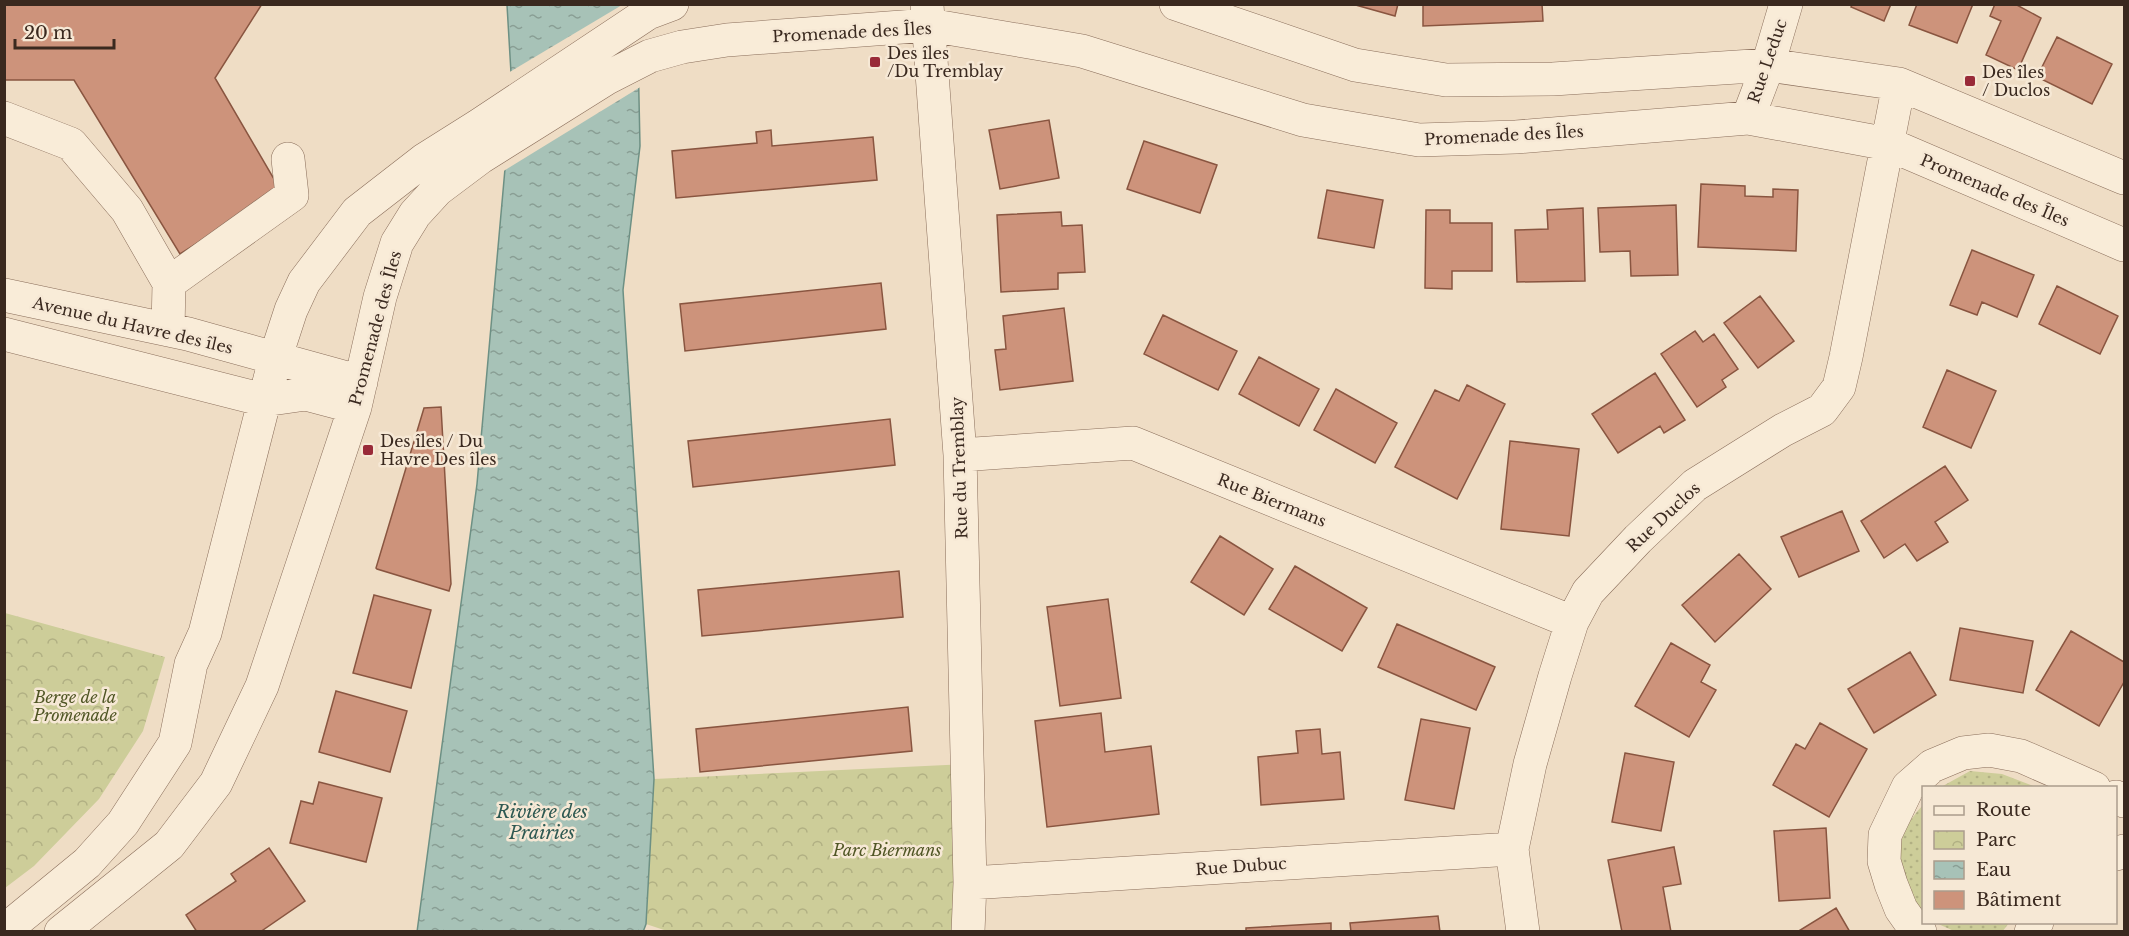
<svg xmlns="http://www.w3.org/2000/svg" width="2129" height="936" font-family="'Libre Baskerville',serif">
  <style>
    .grass { fill: url(#grass-dots) }
    .park { fill: url(#park-crowns) }
    .water { fill: url(#water-ripples); stroke: #6d9084; stroke-width: 1.5 }
    .pier { fill: #efddc5 }
    .building { fill: #cd937b; stroke: #895540; stroke-width: 1.5 }
    .lines { fill: none; stroke-linecap: round; stroke-linejoin: round }
    .minor-casing { stroke: #8a6e5b; stroke-width: 34 }
    .minor { stroke: #f9ecd8; stroke-width: 33 }
    .poi-dot { fill: #992a38; stroke: #f6e8d5; stroke-width: 2 }
    .labels { text-anchor: middle; dominant-baseline: central; stroke-width: 5; stroke-linejoin: round; paint-order: stroke }
    .street-label { font-size: 16px; fill: #3a291f; stroke: #f6e8d5 }
    .poi-label { font-size: 16px; fill: #3a291f; stroke: #f6e8d5; text-anchor: start }
    .park-label { font-size: 16px; font-style: italic; fill: #505625; stroke: #f6e8d5 }
    .water-label { font-size: 18px; font-style: italic; fill: #2e5952; stroke: #f6e8d5 }
  </style>
  <defs>
    <pattern id="grass-dots" width="8" height="8" patternUnits="userSpaceOnUse" patternTransform="scale(1.5)"><rect width="8" height="8" fill="#cdcd99"/><path d="M2 2h.1M6 6h.1" fill="none" stroke="#b1b083" stroke-width="1.8" stroke-linecap="round"/></pattern>
    <pattern id="park-crowns" width="20" height="18" patternUnits="userSpaceOnUse" patternTransform="scale(1.5)"><rect width="20" height="18" fill="#cdcd99"/><path d="M2 6a3 3 0 1 1 6 0M12 15a3 3 0 1 1 6 0" fill="none" stroke="#b1b083"/></pattern>
    <pattern id="water-ripples" width="26" height="14" patternUnits="userSpaceOnUse" patternTransform="scale(1.5)"><rect width="26" height="14" fill="#a7c2b7"/><path d="M2 4q2-2 4 0t4 0M15 11q2-2 4 0t4 0" fill="none" stroke="#899e94"/></pattern>
  </defs>
  <rect width="100%" height="100%" fill="#efddc5"/>
  <path class="grass" d="M 1970,771 L 2002,774 L 2036,787 L 1941,787 Z
    M 1923,805 L 1923,914 C 1898,873 1886,844 1923,805 Z
    M 1936,923 L 2009,923 L 2002,932 L 1954,931 Z"/>
  <path class="park" d="M 5,613 L 165,657 L 143,731 L 99,799 L 34,866 L 5,888 Z
    M 967,764 L 968,931 L 670,932 L 646,924 L 654,779 Z"/>
  <path class="water" d="M 507,5 L 637,5 L 640,146 L 623,290 L 654,779 L 646,924 L 643,932 L 417,932 L 477,484 L 512,90 Z"/>
  <path class="pier" d="M 640,4 L 642,86 L 502,172 L 509,90 L 508,73 L 622,5 Z"/>
  <path class="building" d="M 4,4 L 262,4 L 215,78 L 281,191 L 180,254 L 74,80 L 4,80 Z
    M 1352,4 L 1398,4 L 1395,16 Z
    M 1423,4 L 1542,4 L 1543,21 L 1423,26 Z
    M 1853,4 L 1891,4 L 1884,21 L 1851,7 Z
    M 1917,4 L 1973,4 L 1957,43 L 1909,25 Z
    M 1995,4 L 2015,4 L 2041,18 L 2018,70 L 1986,55 L 2001,21 L 1990,16 Z
    M 2057,37 L 2112,64 L 2092,104 L 2037,77 Z
    M 1049,120 L 1059,178 L 1000,189 L 989,130 Z
    M 771,130 L 772,146 L 873,137 L 877,180 L 676,198 L 672,151 L 757,143 L 756,132 Z
    M 1144,141 L 1217,165 L 1200,213 L 1127,189 Z
    M 1701,184 L 1745,186 L 1745,196 L 1773,197 L 1773,189 L 1798,190 L 1796,251 L 1698,247 Z
    M 1327,190 L 1383,200 L 1374,248 L 1318,238 Z
    M 1676,205 L 1678,275 L 1631,276 L 1630,251 L 1600,252 L 1598,208 Z
    M 1583,208 L 1585,281 L 1517,282 L 1515,230 L 1548,229 L 1547,210 Z
    M 1426,210 L 1450,210 L 1450,223 L 1492,223 L 1492,271 L 1452,271 L 1452,289 L 1425,288 Z
    M 1061,212 L 1062,226 L 1082,225 L 1085,272 L 1058,273 L 1058,289 L 1001,292 L 997,215 Z
    M 1972,250 L 2034,275 L 2017,317 L 1982,302 L 1977,315 L 1950,305 Z
    M 881,283 L 886,329 L 685,351 L 680,304 Z
    M 2057,286 L 2118,316 L 2100,354 L 2039,324 Z
    M 1760,296 L 1794,341 L 1758,368 L 1724,323 Z
    M 1064,308 L 1073,381 L 1000,390 L 995,350 L 1006,349 L 1003,316 Z
    M 1163,315 L 1237,351 L 1218,390 L 1144,354 Z
    M 1695,331 L 1703,342 L 1714,334 L 1738,369 L 1722,380 L 1726,387 L 1697,407 L 1661,354 Z
    M 1259,357 L 1319,389 L 1299,426 L 1239,394 Z
    M 1947,370 L 1996,391 L 1971,448 L 1923,427 Z
    M 1655,373 L 1685,420 L 1664,433 L 1660,426 L 1618,453 L 1592,414 Z
    M 1467,385 L 1505,404 L 1457,499 L 1395,467 L 1435,390 L 1459,401 Z
    M 1336,389 L 1397,423 L 1375,463 L 1314,430 Z
    M 441,407 L 451,584 L 449,591 L 377,569 L 376,568 L 424,408 Z
    M 890,419 L 895,465 L 693,487 L 688,441 Z
    M 1510,441 L 1579,449 L 1569,536 L 1501,529 Z
    M 1945,466 L 1968,500 L 1935,522 L 1948,542 L 1917,561 L 1905,544 L 1884,558 L 1861,521 Z
    M 1842,511 L 1859,551 L 1799,577 L 1781,537 Z
    M 1220,536 L 1273,569 L 1244,615 L 1191,582 Z
    M 1739,554 L 1771,589 L 1715,642 L 1682,605 Z
    M 1295,566 L 1367,608 L 1342,651 L 1269,609 Z
    M 899,571 L 903,617 L 702,636 L 698,590 Z
    M 374,595 L 431,610 L 411,688 L 353,673 Z
    M 1108,599 L 1121,698 L 1060,706 L 1047,607 Z
    M 1397,624 L 1495,667 L 1476,710 L 1378,667 Z
    M 1960,628 L 2033,641 L 2023,693 L 1950,680 Z
    M 2071,631 L 2124,662 L 2124,682 L 2099,726 L 2036,690 Z
    M 1671,643 L 1710,665 L 1701,682 L 1716,690 L 1689,737 L 1635,706 Z
    M 1910,652 L 1936,695 L 1874,733 L 1848,689 Z
    M 336,691 L 407,711 L 390,772 L 319,752 Z
    M 908,707 L 912,751 L 700,772 L 696,729 Z
    M 1101,713 L 1105,752 L 1151,746 L 1159,814 L 1047,827 L 1035,721 Z
    M 1421,719 L 1470,728 L 1454,809 L 1405,800 Z
    M 1820,723 L 1867,749 L 1829,817 L 1773,785 L 1796,744 L 1805,749 Z
    M 1320,729 L 1322,754 L 1340,752 L 1344,799 L 1261,805 L 1258,757 L 1298,753 L 1296,731 Z
    M 1625,753 L 1674,762 L 1661,831 L 1612,822 Z
    M 319,782 L 382,798 L 366,862 L 290,843 L 301,801 L 313,804 Z
    M 1826,828 L 1830,898 L 1779,901 L 1774,831 Z
    M 1674,847 L 1681,884 L 1663,887 L 1671,932 L 1622,932 L 1608,860 Z
    M 269,848 L 305,901 L 260,932 L 197,932 L 186,915 L 236,881 L 231,874 Z
    M 1836,908 L 1850,932 L 1797,932 Z
    M 1438,916 L 1440,932 L 1351,932 L 1350,923 Z
    M 1331,923 L 1331,932 L 1246,932 L 1246,928 Z"/>
  <g class="lines">
    <g class="minor-casing">
      <path id="minor" d="M 1176,4 L 1355,65 L 1446,80 L 1553,79 L 1768,65 L 1899,84 L 2124,178
        M 927,5 L 960,455 L 970,883 L 968,932
        M 4,118 L 71,144 L 127,210 L 169,283 L 168,330
        M 1748,118 L 1768,65 L 1786,4
        M 169,283 L 292,195 L 288,159
        M 4,295 L 188,334 L 361,382
        M 4,334 L 264,400 L 306,394 L 355,407
        M 960,455 L 1133,443 L 1572,622
        M 2116,797 L 2124,801
        M 2116,854 L 2124,851
        M 970,883 L 1512,849
        M 4,931 L 87,863 L 123,823 L 175,743 L 191,664 L 205,633 L 275,359 L 291,310 L 304,282 L 357,212 L 424,160 L 478,126 L 648,13 L 672,4
        M 61,932 L 169,845 L 216,783 L 262,686 L 355,407 L 380,297 L 397,243 L 415,214 L 437,190 L 481,157 L 607,78 L 650,56 L 682,47 L 727,40 L 929,25 L 1082,51 L 1303,120 L 1419,140 L 1516,137 L 1748,118 L 1888,144 L 2124,245
        M 1523,932 L 1512,849 L 1530,764 L 1555,676 L 1572,622 L 1588,592 L 1638,539 L 1695,485 L 1783,430 L 1822,410 L 1839,387 L 1846,357 L 1899,84
        M 1920,932 L 1913,926 L 1901,909 L 1891,884 L 1884,861 L 1885,835 L 1908,787 L 1932,766 L 1963,753 L 1989,750 L 2021,756 L 2094,788
        M 2031,932 L 2037,922"/>
    </g>
    <use href="#minor" class="minor"/>
  </g>
  <g class="poi-dot">
    <rect x="869" y="56" width="12" height="12" rx="3"/>
    <rect x="1964" y="75" width="12" height="12" rx="3"/>
    <rect x="362" y="444" width="12" height="12" rx="3"/>
  </g>
  <g class="labels">
    <g class="street-label">
      <text transform="translate(852 32) rotate(-3)">Promenade des Îles</text>
      <text transform="translate(1767 61) rotate(-71)">Rue Leduc</text>
      <text transform="translate(1504 135) rotate(-3)">Promenade des Îles</text>
      <text transform="translate(1995 190) rotate(23)">Promenade des Îles</text>
      <text transform="translate(133 325) rotate(13)">Avenue du Havre des îles</text>
      <text transform="translate(375 328) rotate(-75)">Promenade des Îles</text>
      <text transform="translate(959 468) rotate(-92)">Rue du Tremblay</text>
      <text transform="translate(1272 500) rotate(22)">Rue Biermans</text>
      <text transform="translate(1663 517) rotate(-43)">Rue Duclos</text>
      <text transform="translate(1241 866) rotate(-4)">Rue Dubuc</text>
    </g>
    <g class="poi-label">
      <text x="887" y="53">Des îles<tspan x="887" dy="18">/Du Tremblay</tspan></text>
      <text x="1982" y="72">Des îles<tspan x="1982" dy="18">/ Duclos</tspan></text>
      <text x="380" y="441">Des îles / Du<tspan x="380" dy="18">Havre Des îles</tspan></text>
    </g>
    <g class="park-label">
      <text x="75" y="697">Berge de la<tspan x="75" dy="18">Promenade</tspan></text>
      <text x="887" y="850">Parc Biermans</text>
    </g>
    <g class="water-label">
      <text x="542" y="812">Rivière des<tspan x="542" dy="21">Prairies</tspan></text>
    </g>
  </g>
  <rect width="2129" height="936" fill="none" stroke="#3a291f" stroke-width="12"/>
  <rect x="1922" y="786" width="195" height="138" fill="#f6e8d5" stroke="#ab9c8c" stroke-width="1.5"/>
  <rect x="1934" y="806" width="30" height="9" fill="#f9ecd8" stroke="#ab9c8c" stroke-width="1.5"/>
  <text x="1976" y="816" font-size="18" fill="#3a291f">Route</text>
  <rect x="1934" y="831" width="30" height="18" fill="url(#park-crowns)" stroke="#ab9c8c" stroke-width="1.5"/>
  <text x="1976" y="846" font-size="18" fill="#3a291f">Parc</text>
  <rect x="1934" y="861" width="30" height="18" fill="url(#water-ripples)" stroke="#ab9c8c" stroke-width="1.5"/>
  <text x="1976" y="876" font-size="18" fill="#3a291f">Eau</text>
  <rect x="1934" y="891" width="30" height="18" fill="#cd937b" stroke="#ab9c8c" stroke-width="1.5"/>
  <text x="1976" y="906" font-size="18" fill="#3a291f">Bâtiment</text>
  <path d="M15 39v9h99v-9" fill="none" stroke="#3a291f" stroke-width="3"/>
  <text x="24" y="39" font-size="18" fill="#3a291f" stroke="#f6e8d5" stroke-width="4.5" paint-order="stroke">20 m</text>
</svg>
